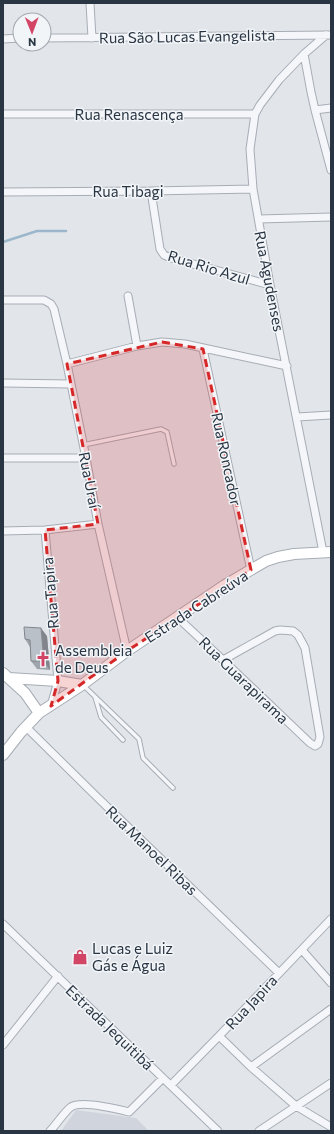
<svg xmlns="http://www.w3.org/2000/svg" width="334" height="1134" font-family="Commissioner,sans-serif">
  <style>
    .built { fill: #d0d5dd }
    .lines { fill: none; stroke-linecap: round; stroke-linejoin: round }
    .stream { stroke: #9cb7cb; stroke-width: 2.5 }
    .lane-casing { stroke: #a7adb5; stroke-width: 5.5 }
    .street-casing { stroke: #a7adb5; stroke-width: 9 }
    .secondary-casing { stroke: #a7adb5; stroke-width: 12 }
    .lane { stroke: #f5f6f9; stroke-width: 3.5 }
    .street { stroke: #f5f6f9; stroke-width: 7 }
    .secondary { stroke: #fff; stroke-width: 10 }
    .wall { fill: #9fa5ac }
    .shaded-wall { fill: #82868c }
    .building { fill: #b9c0c8; stroke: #82868c }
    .marked { fill: #d62828; fill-opacity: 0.2; stroke: #d62828; stroke-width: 3; stroke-dasharray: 8 5; stroke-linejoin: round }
    .labels { text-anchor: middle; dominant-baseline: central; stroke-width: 3; stroke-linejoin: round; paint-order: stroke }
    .street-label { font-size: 15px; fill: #293543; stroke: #f2f5f8 }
    .poi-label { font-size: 15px; fill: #293543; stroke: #f2f5f8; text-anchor: start }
  </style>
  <rect width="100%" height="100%" fill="#e2e6eb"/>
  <path class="built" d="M 76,1110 L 136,1118 L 149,1131 L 61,1131 Z"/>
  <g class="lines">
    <path class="stream" d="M 3,242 L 37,231 L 66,231"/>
    <g class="lane-casing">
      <path id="lane" d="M 83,445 L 161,429 L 167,432 L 174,464
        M 84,686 L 139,739 L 143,758 L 173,788
        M 95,697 L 101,717 L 123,740"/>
    </g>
    <g class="street-casing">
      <path id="street" d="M 90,3 L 92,38
        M 44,38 L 331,35
        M 3,39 L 20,38
        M 304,54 L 311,92 L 315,110 L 331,170
        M 315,110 L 331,108
        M 3,114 L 255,114
        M 151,191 L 160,249 L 164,255 L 171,258 L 270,285
        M 3,192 L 151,191 L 253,189
        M 259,219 L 331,217
        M 128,296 L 137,346
        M 3,300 L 44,300 L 51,304 L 54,309 L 67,364 L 86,458 L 98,524 L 127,651
        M 203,349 L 251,570
        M 67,364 L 137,346 L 162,342 L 185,344 L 287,366
        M 3,383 L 70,384
        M 297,417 L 331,415
        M 3,458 L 86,458
        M 45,530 L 58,681 L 51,706
        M 3,531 L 45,530 L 98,524
        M 323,552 L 270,285 L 253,189 L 250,149 L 255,114 L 260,105 L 279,80 L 304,54 L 326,35
        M 177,617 L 223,660 L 310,743 L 315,746 L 318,744 L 320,737 L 305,648 L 298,635 L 293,631 L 280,630 L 275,631 L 223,660
        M 26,727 L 97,797 L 279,973
        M 3,924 L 218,1131
        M 302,950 L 331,983
        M 219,1036 L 251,1067 L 296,1106 L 331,1127
        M 3,1045 L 58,976
        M 251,1067 L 331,1009
        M 171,1085 L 219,1036 L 331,919
        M 50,1131 C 56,1125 65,1111 71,1107 C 81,1100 117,1109 129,1112 L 163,1078
        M 259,1131 L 331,1083"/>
    </g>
    <g class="secondary-casing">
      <path id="secondary" d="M 3,673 L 25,693 L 39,713
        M 9,678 L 58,681 L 82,685
        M 3,755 L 21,732 L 39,713 L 82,685 L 127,651 L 225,585 L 266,561 L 278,557 L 294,554 L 331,552"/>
    </g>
    <use href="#lane" class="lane"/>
    <use href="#street" class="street"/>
    <use href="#secondary" class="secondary"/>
  </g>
  <path class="wall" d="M 47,636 L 50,670 L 37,669 L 31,661 L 30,647 L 25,639 Z"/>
  <path class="shaded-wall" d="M 41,628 L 47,636 L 50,670 L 44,661 Z"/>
  <path class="building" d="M 24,627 L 41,628 L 44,661 L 31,661 L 30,640 L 25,639 Z"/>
  <path class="marked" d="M 162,342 L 203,349 L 251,570 L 127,651 L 51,706 L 58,681 L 45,530 L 98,524 L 67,364 Z"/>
  <defs>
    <g id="church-bare" transform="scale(1.2)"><path d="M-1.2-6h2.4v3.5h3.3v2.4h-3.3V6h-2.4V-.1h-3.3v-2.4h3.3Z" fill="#d24565" stroke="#f2f5f8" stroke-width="2.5" paint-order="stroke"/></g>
    <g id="shop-bare" transform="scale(1.2)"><path d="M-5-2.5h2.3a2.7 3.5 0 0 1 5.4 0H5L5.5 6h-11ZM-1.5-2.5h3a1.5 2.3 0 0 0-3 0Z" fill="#d24565" stroke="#f2f5f8" stroke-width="2.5" paint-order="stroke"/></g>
  </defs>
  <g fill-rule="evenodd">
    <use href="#church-bare" x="43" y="659"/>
    <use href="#shop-bare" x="80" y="957"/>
  </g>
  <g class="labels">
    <g class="street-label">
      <text transform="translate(187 36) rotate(-1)">Rua São Lucas Evangelista</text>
      <text x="129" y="114">Rua Renascença</text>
      <text x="128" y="191">Rua Tibagi</text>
      <text transform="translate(209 267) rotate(17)">Rua Rio Azul</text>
      <text transform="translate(270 281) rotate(79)">Rua Agudenses</text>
      <text transform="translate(227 459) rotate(78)">Rua Roncador</text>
      <text transform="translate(90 480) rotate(79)">Rua Uraí</text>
      <text transform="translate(50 593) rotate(-95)">Rua Tapira</text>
      <text transform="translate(196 606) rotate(-33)">Estrada Cabreúva</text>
      <text transform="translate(244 680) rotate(44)">Rua Guarapirama</text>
      <text transform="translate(152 850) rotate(44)">Rua Manoel Ribas</text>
      <text transform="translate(251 1002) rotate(-47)">Rua Japira</text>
      <text transform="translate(110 1027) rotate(44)">Estrada Jequitibá</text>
    </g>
    <g class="poi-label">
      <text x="55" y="650">Assembleia<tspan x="55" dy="17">de Deus</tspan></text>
      <text x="92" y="948">Lucas e Luiz<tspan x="92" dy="17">Gás e Água</tspan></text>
    </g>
  </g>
  <rect width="334" height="1134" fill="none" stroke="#293543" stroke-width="8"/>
  <g transform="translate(32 32) rotate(179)"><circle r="19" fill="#f2f5f8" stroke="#a2a8b0"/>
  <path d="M0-3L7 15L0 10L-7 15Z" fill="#d24565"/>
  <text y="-6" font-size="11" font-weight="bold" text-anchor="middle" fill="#293543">N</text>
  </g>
</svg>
